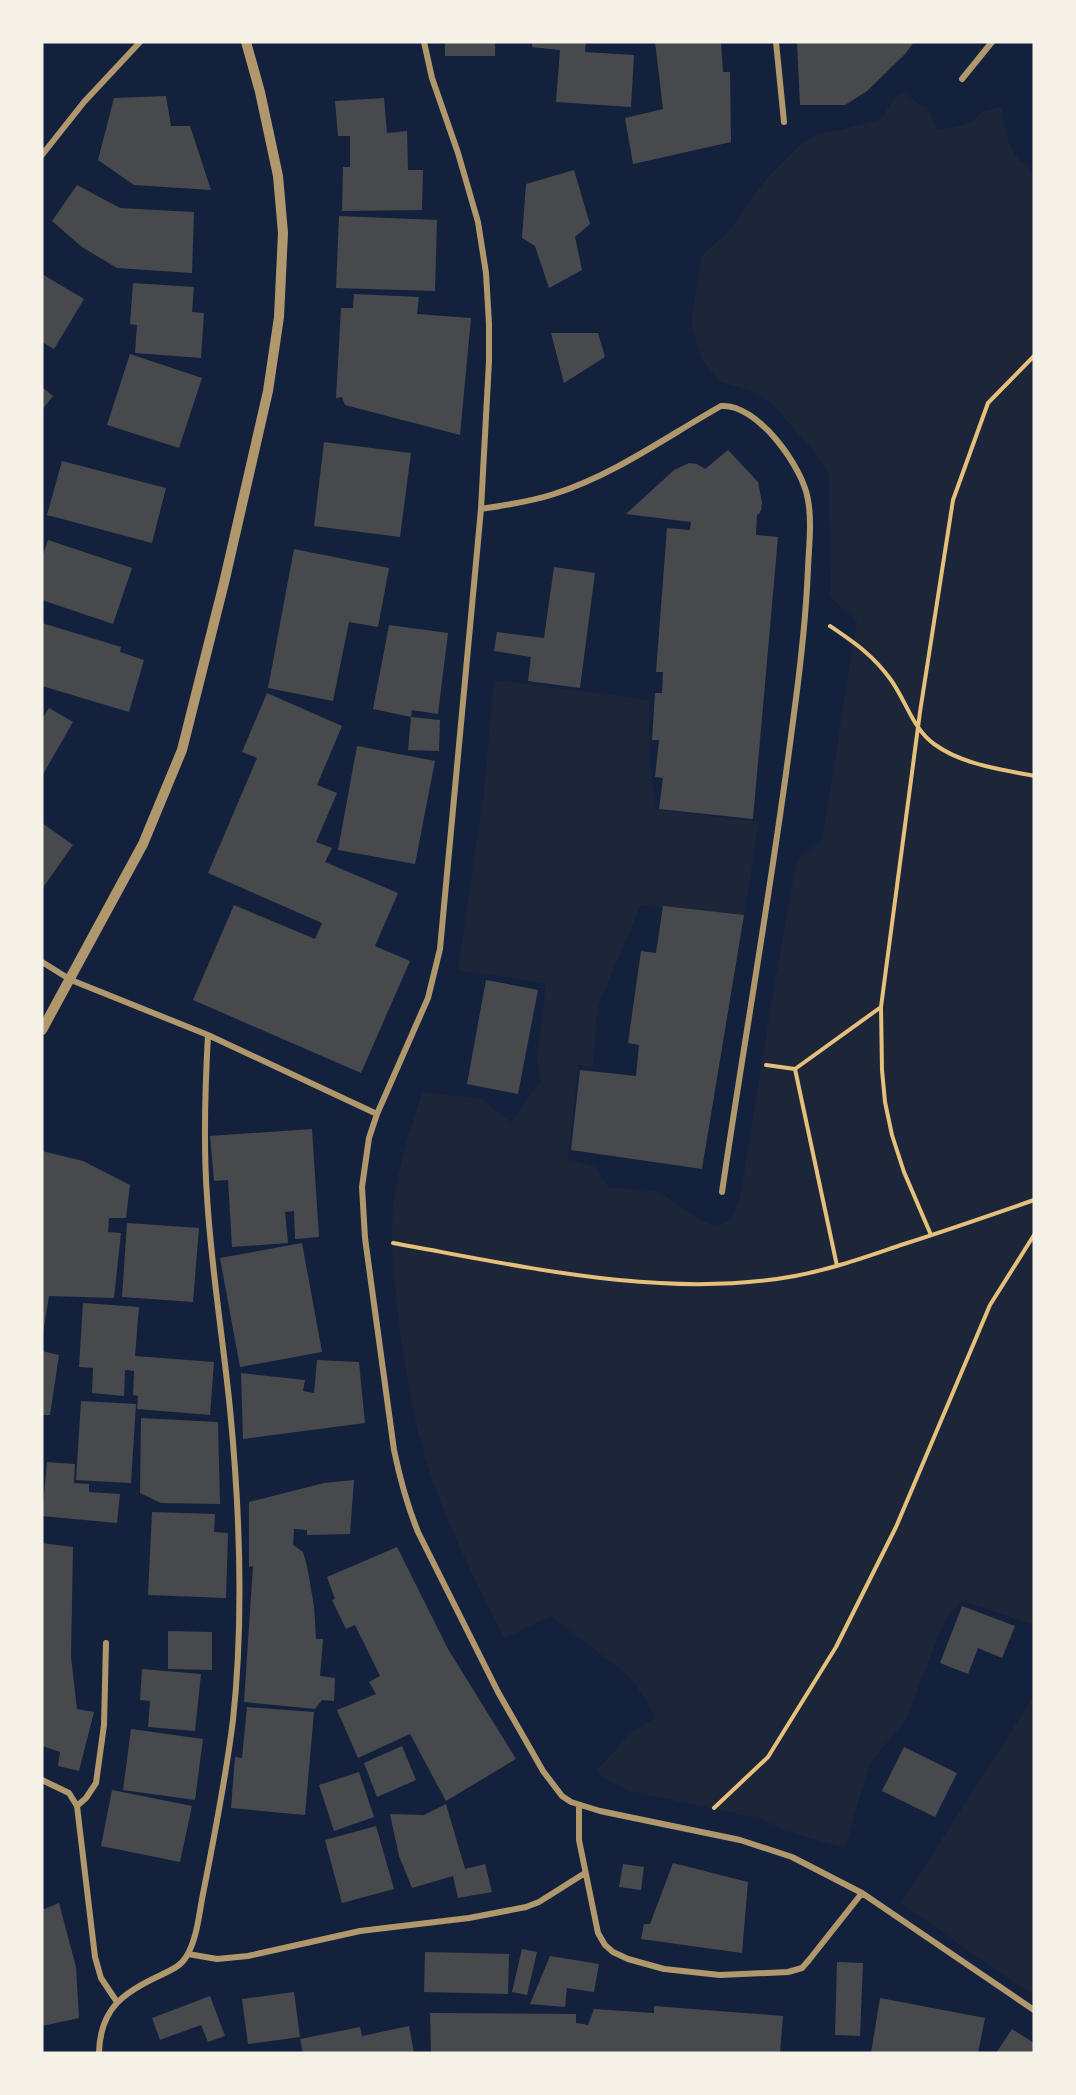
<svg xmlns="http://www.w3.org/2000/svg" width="1076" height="2095" font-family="'Roboto Condensed',sans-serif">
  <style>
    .green { fill: #1d2539 }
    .building { fill: #48494c }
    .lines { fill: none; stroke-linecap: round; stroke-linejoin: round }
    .path { stroke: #e5c07b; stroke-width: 4 }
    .minor { stroke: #b1986c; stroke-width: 6 }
    .tertiary { stroke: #b1986c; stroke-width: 10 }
  </style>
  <rect width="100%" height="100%" fill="#14213d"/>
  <path class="green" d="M 904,93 L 920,105 L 928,108 L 936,129 C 955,128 970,127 982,112 L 1001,107 C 1004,123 1006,139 1014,153 C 1022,166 1029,161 1034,179 L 1034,1625 L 963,1601 L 945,1619 L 905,1722 L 870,1762 L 845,1848 L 785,1831 L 762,1819 L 630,1791 L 612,1783 L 596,1771 L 630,1734 L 655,1718 L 649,1705 L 630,1677 L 551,1616 L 504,1638 C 477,1584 449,1530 430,1472 C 413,1422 405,1368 398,1316 C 394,1281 390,1246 393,1211 C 396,1171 411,1130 422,1092 L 482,1099 L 511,1122 L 541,1081 L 537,1060 L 546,983 L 458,970 L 484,792 L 494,680 L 649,700 L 649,761 L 656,810 L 759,822 L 744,915 L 641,905 L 601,999 L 597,1016 L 593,1067 L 578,1065 L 568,1159 L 595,1167 L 608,1187 L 660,1192 L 700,1220 L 718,1227 L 731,1219 L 740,1199 L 776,974 L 797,860 L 822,840 L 857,621 L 830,597 L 829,474 L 815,453 L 774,406 L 756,392 L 720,382 L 702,359 L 691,325 L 696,289 L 702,255 L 728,232 L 766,179 L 799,146 L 818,134 L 840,130 L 881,119 L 896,96 Z
    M 1034,1696 L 1034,1993 L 1016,1984 L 901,1903 Z"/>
  <path class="building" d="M 445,42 L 495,42 L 495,56 L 445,56 Z
    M 532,42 L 586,42 L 585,52 L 634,55 L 631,107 L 556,102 L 560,50 L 532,47 Z
    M 655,42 L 721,42 L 723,72 L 730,72 L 731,142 L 633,164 L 625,118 L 663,109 Z
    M 797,42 L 914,42 L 905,54 L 867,91 L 845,105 L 800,105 Z
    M 166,96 L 171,126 L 190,126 L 211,190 L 134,185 L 98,160 L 114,98 Z
    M 384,98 L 387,133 L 407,131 L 408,170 L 423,170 L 422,210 L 342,211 L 343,167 L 350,167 L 350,136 L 338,136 L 335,101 Z
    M 574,170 L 590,224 L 575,237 L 582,270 L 549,288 L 535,246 L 522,238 L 526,184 Z
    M 77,185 L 120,208 L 194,212 L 192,273 L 117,268 L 82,247 L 52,221 Z
    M 339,216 L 437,220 L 435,291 L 336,288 Z
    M 42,274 L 84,299 L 54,349 L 42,342 Z
    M 133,283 L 194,287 L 192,312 L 204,313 L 201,358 L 135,353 L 137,325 L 130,324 Z
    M 354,294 L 419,297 L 417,314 L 471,318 L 460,435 L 345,405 L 342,397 L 336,398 L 341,308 L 353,308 Z
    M 551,333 L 598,333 L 605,357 L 564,383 Z
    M 130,354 L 202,378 L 179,448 L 107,425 Z
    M 42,387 L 53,396 L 42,410 Z
    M 324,442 L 411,453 L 400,537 L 314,526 Z
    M 728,450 L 758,482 L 762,503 L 761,510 L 759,514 L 757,515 L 756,535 L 778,537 L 753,819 L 659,809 L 663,778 L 655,777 L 659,740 L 652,740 L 655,693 L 662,693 L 663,672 L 656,672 L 667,528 L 690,530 L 691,522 L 626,514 L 674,470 L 689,463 L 697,464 L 705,469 Z
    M 62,461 L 166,488 L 152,543 L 47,515 Z
    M 48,540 L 132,568 L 113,624 L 42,600 L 42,558 Z
    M 294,549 L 389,568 L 378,627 L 349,622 L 333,701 L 268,688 Z
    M 554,567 L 595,573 L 580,688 L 528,681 L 531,657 L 494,651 L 497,632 L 544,638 Z
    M 42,623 L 121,647 L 120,652 L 144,660 L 129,712 L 42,686 Z
    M 389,625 L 448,633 L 438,714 L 412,710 L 411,717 L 373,709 Z
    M 267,693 L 342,726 L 317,785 L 337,793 L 316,842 L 332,848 L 325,862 L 398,893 L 375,946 L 410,961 L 361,1073 L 193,1000 L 234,905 L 315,939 L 322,923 L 208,873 L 257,758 L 242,752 Z
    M 49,708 L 73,722 L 42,776 L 42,715 L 44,716 Z
    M 411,717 L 440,720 L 439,751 L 408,750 Z
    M 357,746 L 435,761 L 415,864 L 338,850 Z
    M 42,823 L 73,845 L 42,889 Z
    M 663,906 L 744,915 L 702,1169 L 571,1150 L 580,1070 L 636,1076 L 639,1045 L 628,1043 L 641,951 L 656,953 Z
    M 486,980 L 538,990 L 518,1094 L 467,1084 Z
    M 312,1129 L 319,1237 L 295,1239 L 294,1211 L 285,1212 L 288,1243 L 232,1247 L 228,1180 L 214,1181 L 210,1136 Z
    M 42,1151 L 83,1161 L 130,1185 L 126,1218 L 109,1218 L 108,1232 L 121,1233 L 114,1298 L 49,1296 L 43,1333 Z
    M 127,1223 L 199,1228 L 193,1302 L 122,1297 Z
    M 302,1243 L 322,1352 L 240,1367 L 220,1258 Z
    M 83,1303 L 139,1307 L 135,1356 L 214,1362 L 210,1415 L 137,1409 L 138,1396 L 133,1395 L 134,1371 L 125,1370 L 124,1396 L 92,1393 L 93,1368 L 79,1367 Z
    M 42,1351 L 59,1355 L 50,1415 L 42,1415 Z
    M 317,1360 L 359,1362 L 365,1423 L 243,1439 L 241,1373 L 305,1380 L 303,1391 L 314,1393 Z
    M 81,1401 L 136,1404 L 131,1483 L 76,1480 Z
    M 141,1418 L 218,1422 L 220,1504 L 161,1503 L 140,1493 Z
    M 47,1462 L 75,1464 L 74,1483 L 89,1484 L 89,1492 L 120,1494 L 117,1523 L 42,1516 Z
    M 354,1480 L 350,1534 L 307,1535 L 307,1530 L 294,1529 L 293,1545 L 303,1552 L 307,1566 L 314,1606 L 316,1639 L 323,1639 L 320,1676 L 335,1678 L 334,1701 L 322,1700 L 315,1709 L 244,1702 L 253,1566 L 249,1567 L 249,1502 L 324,1483 Z
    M 152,1512 L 215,1514 L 214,1532 L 228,1533 L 226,1598 L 148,1595 Z
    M 42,1543 L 73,1547 L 71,1657 L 77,1709 L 94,1712 L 79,1771 L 58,1766 L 60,1752 L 42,1746 Z
    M 397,1547 L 448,1649 L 516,1759 L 446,1801 L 410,1734 L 358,1758 L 337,1710 L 376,1694 L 369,1682 L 380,1676 L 355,1625 L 346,1629 L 332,1600 L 335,1599 L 327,1577 Z
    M 962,1606 L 1015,1626 L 1002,1658 L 978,1648 L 968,1674 L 940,1663 Z
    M 168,1631 L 212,1632 L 212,1670 L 168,1669 Z
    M 142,1669 L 201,1674 L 195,1731 L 148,1727 L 150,1701 L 140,1700 Z
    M 247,1707 L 314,1712 L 305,1815 L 231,1808 L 235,1757 L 242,1758 Z
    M 131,1729 L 203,1739 L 195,1800 L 123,1790 Z
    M 402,1746 L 416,1780 L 377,1797 L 364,1763 Z
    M 904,1747 L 957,1773 L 935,1817 L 882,1791 Z
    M 359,1772 L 374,1817 L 334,1831 L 319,1785 Z
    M 112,1790 L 192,1806 L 180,1862 L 101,1846 Z
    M 446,1804 L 465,1869 L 485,1864 L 492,1892 L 458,1898 L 453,1876 L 412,1888 L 399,1856 L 390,1814 L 424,1815 Z
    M 376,1826 L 394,1889 L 342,1903 L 325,1840 Z
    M 673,1863 L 748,1882 L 742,1953 L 641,1939 L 644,1924 L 650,1924 Z
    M 623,1864 L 644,1867 L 641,1890 L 619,1887 Z
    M 59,1903 L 76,1967 L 79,2018 L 42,2026 L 42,1910 Z
    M 522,1949 L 537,1952 L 527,1995 L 512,1992 Z
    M 425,1952 L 509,1954 L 508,1994 L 424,1992 Z
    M 550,1956 L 599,1964 L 594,1992 L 567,1988 L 565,2007 L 530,2004 Z
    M 837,1962 L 863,1963 L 860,2036 L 835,2035 Z
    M 294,1992 L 300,2037 L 248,2044 L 242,1999 Z
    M 210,1996 L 225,2036 L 208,2042 L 201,2025 L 160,2040 L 152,2018 Z
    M 880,1998 L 985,2018 L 978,2053 L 871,2053 Z
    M 654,2006 L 783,2016 L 780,2053 L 431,2053 L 430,2013 L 576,2014 L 576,2023 L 588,2025 L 594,2009 L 654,2013 Z
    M 409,2026 L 414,2053 L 303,2053 L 300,2039 L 360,2027 L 362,2036 Z
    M 1012,2029 L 1034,2043 L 1034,2053 L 996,2053 Z"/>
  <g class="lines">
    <path class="path" d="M 830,626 C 855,643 873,655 891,680 C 906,701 913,729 934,744 C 963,765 1000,769 1034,776
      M 766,1065 L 795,1069 L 837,1266
      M 795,1069 L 881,1007
      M 931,1235 L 904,1172 L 892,1135 L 885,1102 L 882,1070 L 881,1007 L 920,712 L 953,500 L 988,403 L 1034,356
      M 393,1243 C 521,1266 665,1300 795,1276 C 833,1269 868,1256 904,1244 C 948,1230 991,1215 1034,1200
      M 714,1808 L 768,1757 L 836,1647 L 896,1527 L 990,1305 L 1034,1235"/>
    <path class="minor" d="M 424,42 L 432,78 L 458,153 L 478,222 L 486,273 L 489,324 L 489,361 L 481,509 L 440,949 L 428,998 L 377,1114 L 369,1138 L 362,1187 L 365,1238 L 394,1450 C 400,1479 407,1505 418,1532 L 498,1692 L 543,1771 L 562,1796 L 571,1802 L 600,1811 L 740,1840 L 792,1857 L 862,1893 L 1034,2010
      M 776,42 L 784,122
      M 962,79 L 992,42
      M 42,155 L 84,102 L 140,42
      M 481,509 C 506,505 530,502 554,494 C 614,475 666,437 721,406 C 757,403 803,467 808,500 C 812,522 809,545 808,568 C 806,619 800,670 793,721 C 773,879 745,1035 722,1192
      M 42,962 L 71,980 L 208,1035 L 377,1114
      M 42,1780 L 69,1793 L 77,1806 L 95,1957 L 101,1978 L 117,2002
      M 579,1805 L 579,1840 L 598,1933 L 605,1945 L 613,1952 L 628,1959 L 664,1969 L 720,1975 L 788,1972 L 802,1968 L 809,1960 L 862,1893
      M 77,1806 L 86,1798 L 96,1783 L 104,1725 L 106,1643
      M 188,1954 L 217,1959 L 248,1956 L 360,1931 L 469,1918 L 526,1907 L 539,1902 L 585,1873
      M 99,2053 C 100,2008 124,1992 161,1975 C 171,1970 181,1966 186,1957 C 198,1938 199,1911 204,1889 C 215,1833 226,1777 233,1720 C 244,1618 240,1512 230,1409 C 223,1338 211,1267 207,1196 C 203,1142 205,1089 208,1035"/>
    <path class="tertiary" d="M 42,1030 L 143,844 L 182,750 L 224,583 L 268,391 L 279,317 L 283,233 L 278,176 L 260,92 L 246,42"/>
  </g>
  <rect width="1076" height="2095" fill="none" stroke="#f6f1e7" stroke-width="87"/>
</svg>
